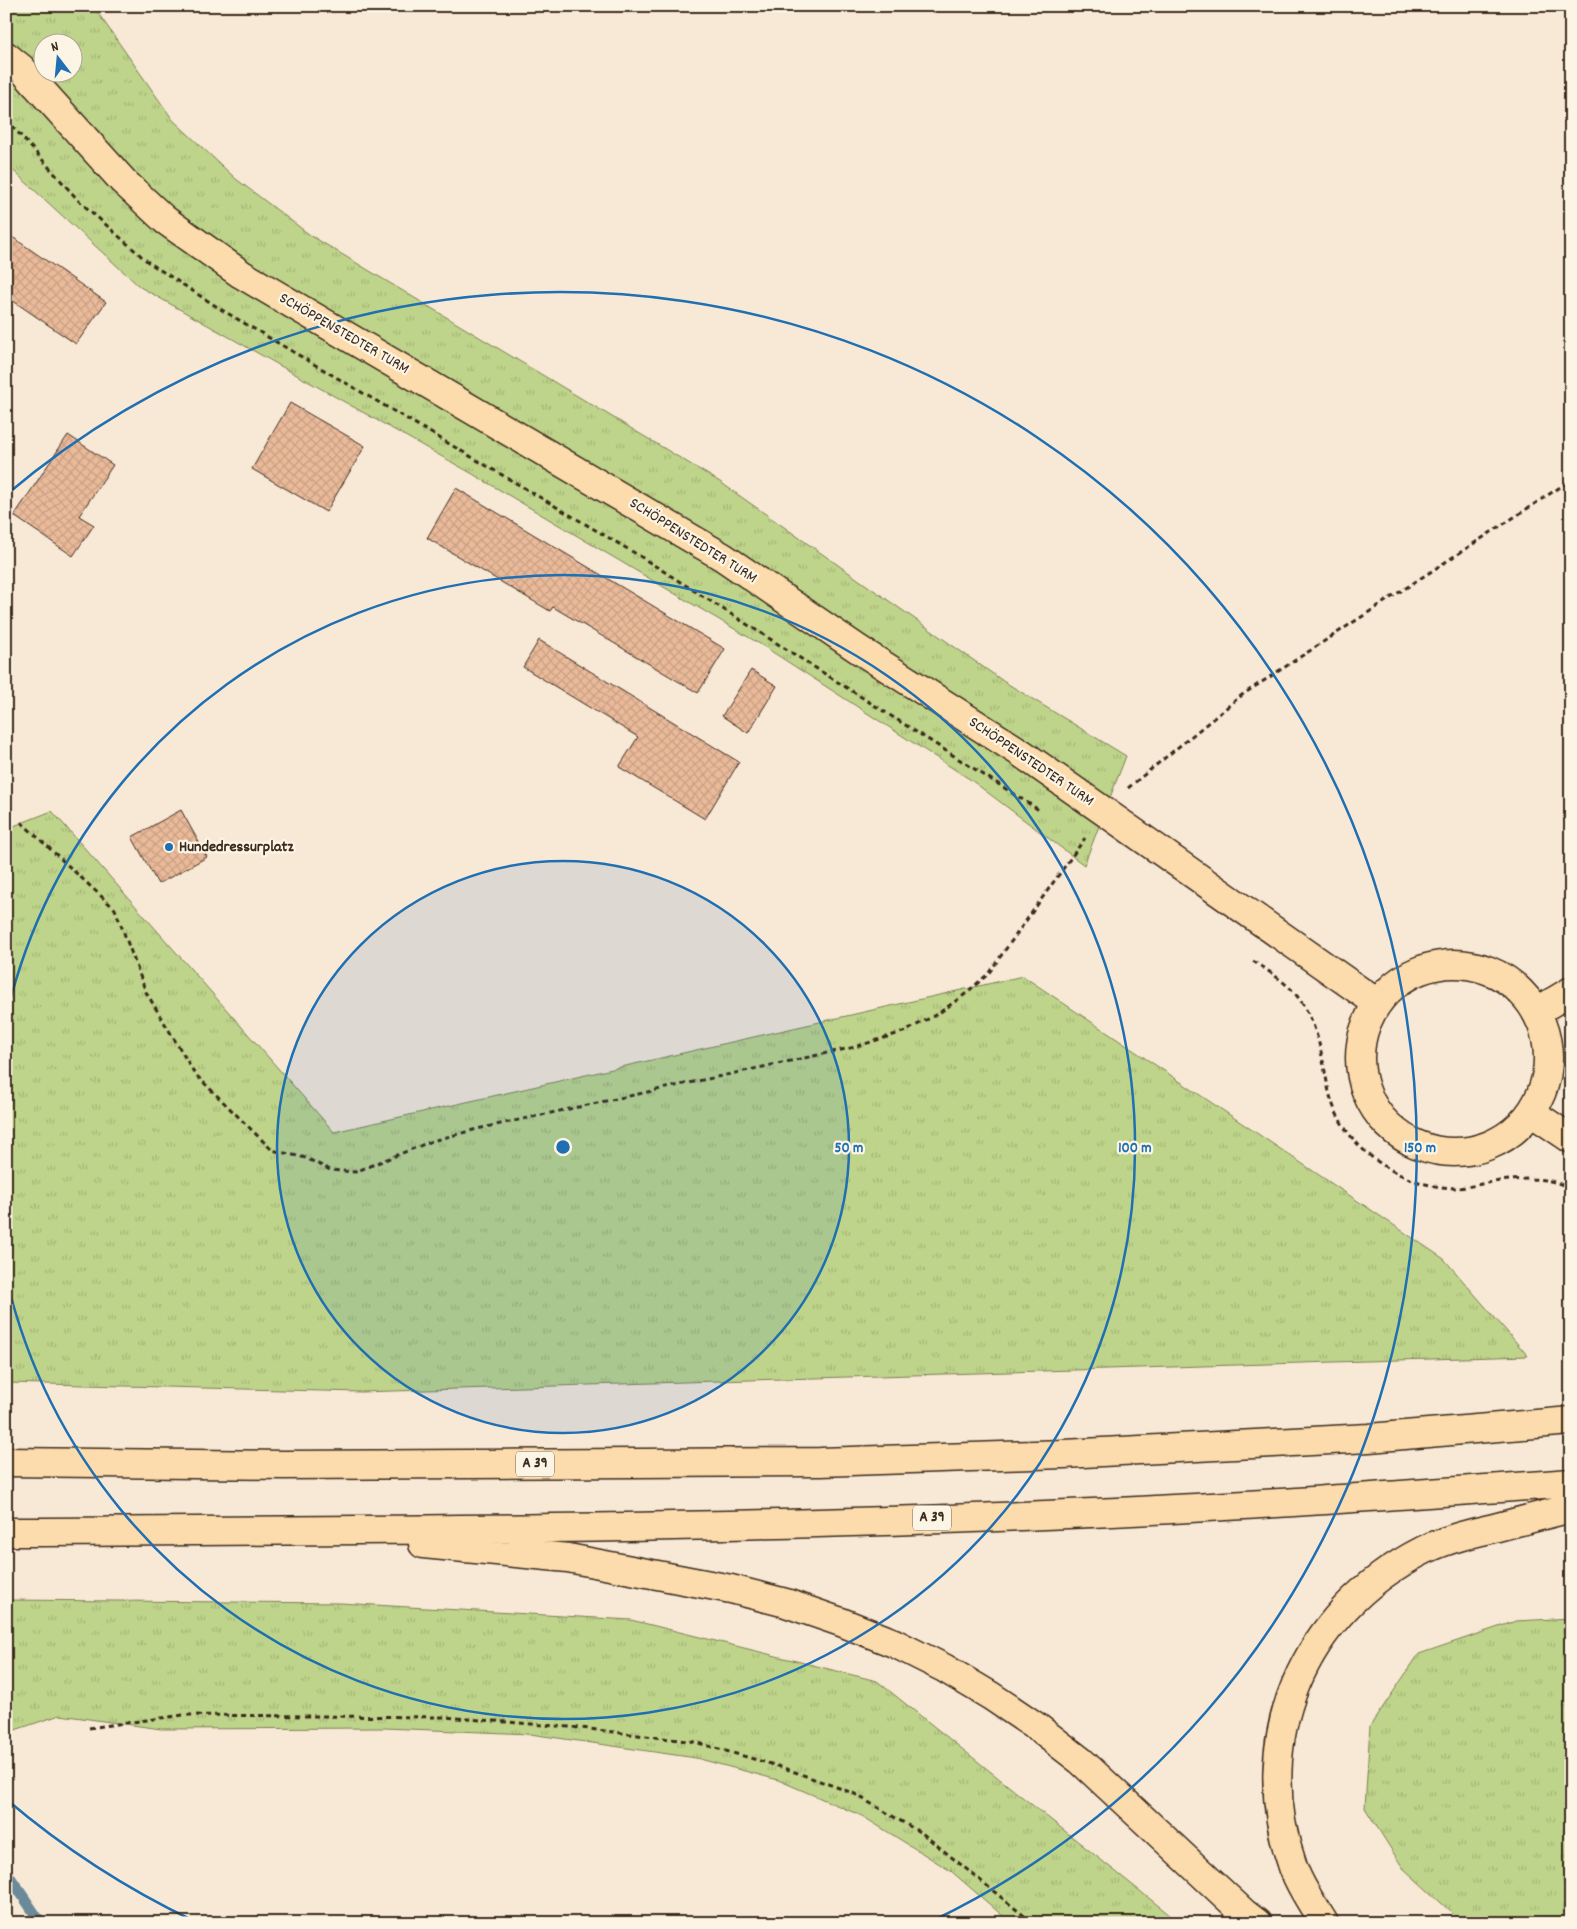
<svg xmlns="http://www.w3.org/2000/svg" width="1577" height="1929" font-family="Dekko,sans-serif">
  <style>
    .grass { fill: url(#grass-tufts); stroke: #7c7f54; fill-rule: evenodd }
    .lines { fill: none; stroke-linecap: round; stroke-linejoin: round }
    .stream { stroke: #6b8a99; stroke-width: 11 }
    .building { fill: url(#building-cross-hatch); stroke: #3b2a1e }
    .major-casing { stroke: #3b2a1e; stroke-width: 31 }
    .highway-casing { stroke: #3b2a1e; stroke-width: 31 }
    .path { stroke: #3b2a1e; stroke-width: 3; stroke-dasharray: 5 4; stroke-linecap: butt }
    .major { stroke: #fcdcac; stroke-width: 28 }
    .highway { stroke: #fcdcac; stroke-width: 28 }
    .ring { fill: none; stroke: #1f6fb2; stroke-width: 2.5 }
    .poi-dot { fill: #1f6fb2; stroke: #fcf5e5; stroke-width: 2 }
    .labels { text-anchor: middle; dominant-baseline: central; stroke-width: 4.5; stroke-linejoin: round; paint-order: stroke }
    .shield { fill: #fcf5e5; stroke: #75675a; stroke-width: 1 }
    .shield-label { font-size: 15px; font-weight: bold; fill: #3b2a1e }
    .street-label { font-size: 16px; fill: #3b2a1e; stroke: #fcf5e5 }
    .poi-label { font-size: 16px; font-weight: bold; fill: #3b2a1e; stroke: #fcf5e5; text-anchor: start }
    .centre { fill: #1f6fb2; stroke: #fcf5e5; stroke-width: 2.5 }
    .ring-label { font-size: 15px; text-anchor: middle; font-weight: bold; fill: #1f6fb2; stroke: #fcf5e5; stroke-width: 4.5; stroke-linejoin: round; paint-order: stroke }
  </style>
  <defs>
    <pattern id="grass-tufts" width="24" height="20" patternUnits="userSpaceOnUse" patternTransform="scale(1.25)"><rect width="24" height="20" fill="#bed48a"/><path d="M3 7l-1-3M5 7V3M7 7l1-3M15 17l-1-3M17 17v-4M19 17l1-3" fill="none" stroke="#a4b677"/></pattern>
    <pattern id="building-cross-hatch" width="8" height="8" patternUnits="userSpaceOnUse" patternTransform="scale(1.25)"><rect width="8" height="8" fill="#eaba9a"/><path d="M0 0l8 8M0 8l8-8" fill="none" stroke="#caa084"/></pattern>
  </defs>
  <rect width="100%" height="100%" fill="#f8e9d6"/>
  <filter id="ink" filterUnits="userSpaceOnUse"><feTurbulence type="fractalNoise" baseFrequency=".02" numOctaves="2"/><feDisplacementMap in="SourceGraphic" scale="10" xChannelSelector="R" yChannelSelector="G"/><feConvolveMatrix kernelMatrix="1 2 1 2 8 2 1 2 1" color-interpolation-filters="sRGB"/></filter>
  <g filter="url(#ink)">
    <path class="grass" d="M 6,6 L 93,6 L 173,120 L 236,179 L 310,235 L 720,482 L 1003,681 L 1126,756 L 1084,865 L 971,780 L 760,644 L 471,473 L 140,287 L 6,164 ZM 42,42 L 72,42 L 72,72 L 42,72 Z
      M 52,811 L 334,1132 L 1023,976 L 1444,1259 L 1528,1356 L 361,1392 L 6,1383 L 6,829 Z
      M 6,1600 L 340,1603 L 631,1620 L 877,1681 L 1180,1923 L 1011,1923 L 951,1871 L 862,1816 L 778,1780 L 696,1758 L 530,1734 L 384,1728 L 161,1729 L 60,1715 L 6,1733 Z
      M 1571,1618 L 1571,1923 L 1463,1923 L 1403,1868 L 1365,1808 L 1370,1726 L 1419,1654 L 1516,1621 Z"/>
    <g class="lines">
      <path class="stream" d="M 6,1871 L 41,1923"/>
    </g>
    <path class="building" d="M 8,234 L 106,302 L 76,344 L 6,296 L 6,236 Z
      M 290,403 L 365,446 L 326,512 L 252,469 Z
      M 68,435 L 113,465 L 79,516 L 94,525 L 73,556 L 14,516 Z
      M 456,488 L 725,649 L 698,693 L 553,607 L 550,611 L 427,538 Z
      M 539,640 L 739,762 L 705,819 L 619,767 L 638,737 L 523,667 Z
      M 751,670 L 777,686 L 748,733 L 722,716 Z
      M 181,810 L 207,857 L 158,884 L 132,837 Z"/>
    <g class="lines">
      <g class="major-casing">
        <path id="major" d="M 6,56 L 21,68 L 123,181 L 165,220 L 241,274 L 723,557 L 858,649 L 1021,753 L 1377,1003
          M1360 1058a94 94 0 1 1 188 0a94 94 0 1 1-188 0Z
          M 1531,1112 L 1571,1139"/>
      </g>
      <g class="highway-casing">
        <path id="highway" d="M 1536,1012 L 1571,991
          M 6,1462 L 283,1465 L 820,1462 L 1064,1454 L 1369,1438 L 1571,1421
          M 6,1532 C 360,1530 715,1530 1068,1514 C 1236,1507 1403,1495 1571,1483
          M 423,1544 L 568,1558 L 731,1589 L 786,1603 L 841,1622 L 894,1643 L 944,1668 L 991,1696 L 1037,1727 L 1081,1761 L 1244,1913 L 1257,1923
          M 1324,1923 C 1313,1905 1300,1887 1293,1867 C 1248,1739 1303,1612 1422,1551 C 1443,1540 1467,1534 1490,1529 C 1517,1522 1544,1515 1571,1508"/>
      </g>
      <path class="path" d="M 6,119 L 79,201 L 148,262 L 222,310 L 638,555 L 1039,810
        M 1128,788 L 1242,695 L 1571,480
        M 21,822 L 115,909 L 146,992 L 195,1074 L 272,1150 L 306,1158 L 330,1170 L 355,1172 L 432,1141 L 477,1129 L 855,1047 L 906,1031 L 939,1013 L 964,995 L 988,974 L 1085,838
        M 1253,961 C 1268,971 1286,982 1297,996 C 1319,1024 1322,1059 1329,1092 C 1338,1129 1366,1159 1401,1175 C 1417,1183 1438,1188 1456,1188 C 1465,1188 1476,1185 1486,1183 C 1505,1180 1539,1176 1557,1183 C 1562,1184 1566,1187 1571,1189
        M 89,1728 L 183,1715 L 444,1717 L 581,1728 L 695,1742 L 781,1767 L 853,1793 L 923,1834 L 1033,1923"/>
      <use href="#major" class="major"/>
      <use href="#highway" class="highway"/>
    </g>
  </g>
  <circle cx="563" cy="1147" r="286" fill="#1f6fb2" fill-opacity=".12"/>
  <g class="ring">
    <circle cx="563" cy="1147" r="286"/>
    <path d="M7 1013A572 572 0 1 1 7 1281"/>
    <path d="M194 1921A857 857 0 0 1 6 1799M6 495A857 857 0 1 1 932 1921"/>
  </g>
  <circle class="poi-dot" cx="169" cy="847" r="5"/>
  <g class="labels">
    <g class="shield">
      <rect x="516" y="1451.5" width="38" height="25" rx="4"/>
      <rect x="913" y="1505.5" width="38" height="25" rx="4"/>
    </g>
    <g class="shield-label">
      <text x="535" y="1464">A 39</text>
      <text x="932" y="1518">A 39</text>
    </g>
    <g class="street-label">
      <text transform="translate(344 334) rotate(30)">SCHÖPPENSTEDTER TURM</text>
      <text transform="translate(693 541) rotate(32)">SCHÖPPENSTEDTER TURM</text>
      <text transform="translate(1031 762) rotate(34)">SCHÖPPENSTEDTER TURM</text>
    </g>
    <g class="poi-label">
      <text x="179" y="847">Hundedressurplatz</text>
    </g>
  </g>
  <circle cx="563" cy="1147" r="8" class="centre"/>
  <g class="ring-label">
    <text x="849" y="1152">50 m</text>
    <text x="1135" y="1152">100 m</text>
    <text x="1420" y="1152">150 m</text>
  </g>
  <rect width="1577" height="1929" fill="none" stroke="#fcf5e5" stroke-width="25"/>
  <rect x="12" y="12" width="1552" height="1904" fill="none" stroke="#3b2a1e" stroke-width="2" filter="url(#ink)"/>
  <g transform="translate(58 58) rotate(344)"><circle r="24" fill="#fcf5e5" stroke="#afa495"/>
  <path d="M0-4L9 19L0 12L-9 19Z" fill="#1f6fb2"/>
  <text y="-8" font-size="14" font-weight="bold" text-anchor="middle" fill="#3b2a1e">N</text>
  </g>
</svg>
